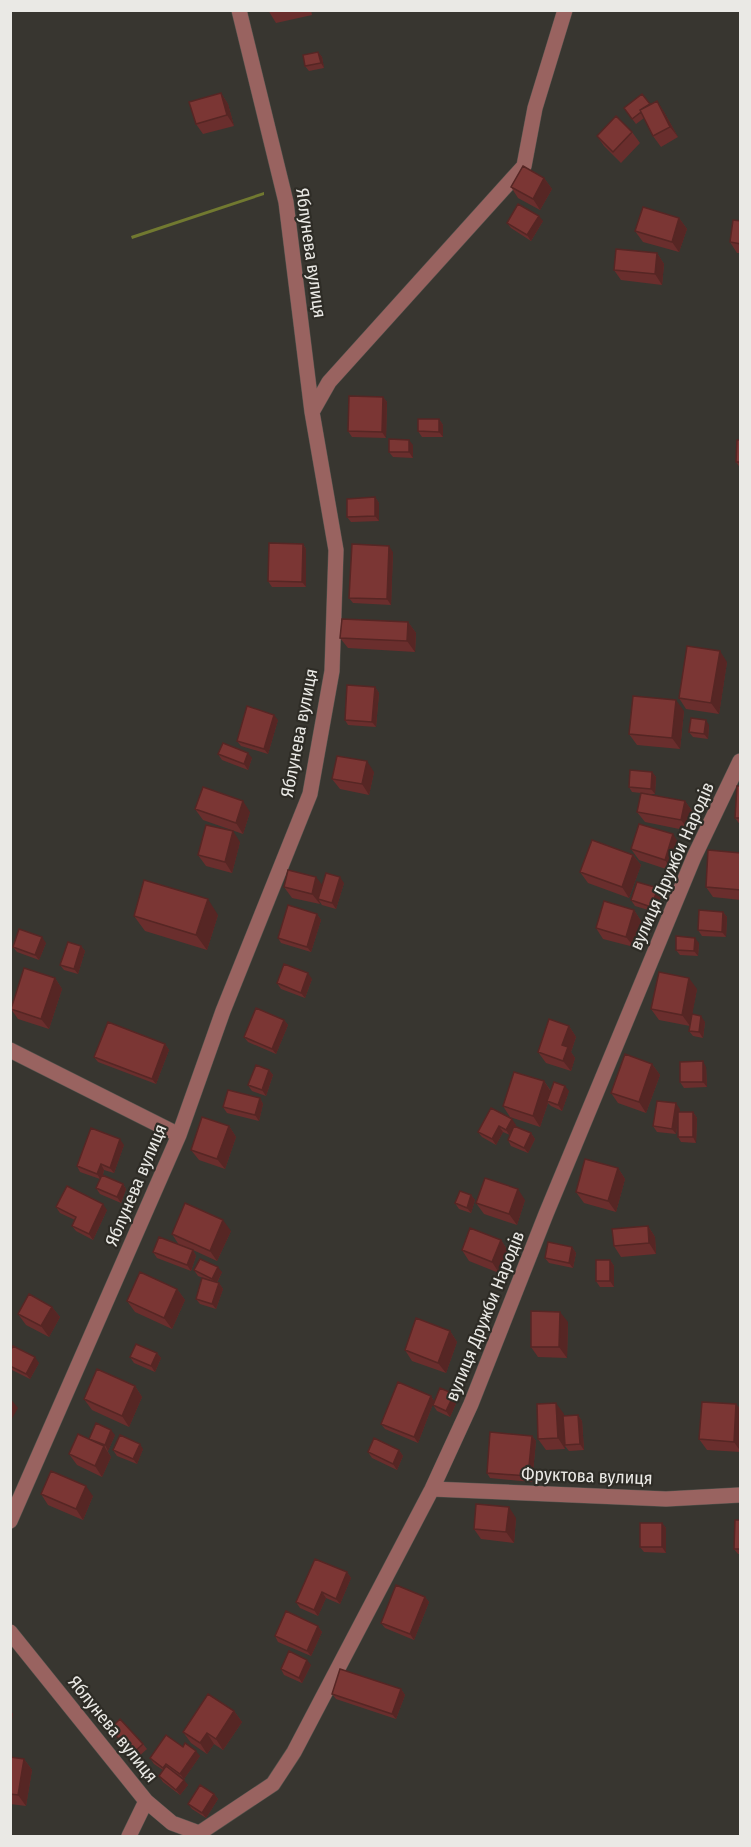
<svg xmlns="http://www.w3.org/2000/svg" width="751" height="1847" font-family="'Fira Sans Condensed',sans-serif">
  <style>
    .forest { fill: #717930 }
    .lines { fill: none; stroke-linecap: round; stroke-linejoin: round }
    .minor-casing { stroke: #54534d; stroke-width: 16 }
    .minor { stroke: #996360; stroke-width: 15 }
    .wall { fill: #6a2e2d }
    .shaded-wall { fill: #562624 }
    .building { fill: #7b3634; stroke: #562624; stroke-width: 1.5 }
    .labels { text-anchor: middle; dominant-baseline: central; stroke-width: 4.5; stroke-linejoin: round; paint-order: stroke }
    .street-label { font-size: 18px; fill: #eae9e5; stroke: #2e2c26 }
  </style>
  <rect width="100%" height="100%" fill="#383630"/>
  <path class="forest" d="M 264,192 L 264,195 L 132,239 L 131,236 Z"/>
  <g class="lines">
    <g class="minor-casing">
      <path id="minor" d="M 312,412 L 329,382 L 524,166 L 535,108 L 565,10
        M 10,1050 L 179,1135
        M 432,1489 L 666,1499 L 740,1495
        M 10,1521 L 179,1135 L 223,1011 L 310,794 L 332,671 L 336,550 L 312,412 L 286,202 L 239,10
        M 10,1632 L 146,1801 L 172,1823 L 199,1833
        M 129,1836 L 146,1801
        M 195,1836 L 273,1784 L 294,1752 L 432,1489 L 471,1404 L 546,1214 L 694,857 L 740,761"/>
    </g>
    <use href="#minor" class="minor"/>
  </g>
  <path class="wall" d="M 268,10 L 311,10 L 312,15 L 276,23 Z
    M 318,52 L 322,57 L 324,68 L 309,71 L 305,66 Z
    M 221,93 L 228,104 L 234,126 L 203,134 L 196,124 Z
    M 657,101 L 664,112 L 678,137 L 661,147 L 653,136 L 644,118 L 636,124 L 624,108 L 650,105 Z
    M 632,132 L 640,143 L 621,163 L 604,146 L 597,136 Z
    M 544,178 L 552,189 L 540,210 L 518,198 L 511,187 Z
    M 679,218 L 687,229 L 679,252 L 643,242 L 635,231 Z
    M 543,221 L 531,241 L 511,228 L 507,223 Z
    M 741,221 L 741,253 L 737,253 L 730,242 Z
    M 657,253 L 664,264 L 662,285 L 621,280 L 614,270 Z
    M 383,397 L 387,402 L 386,438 L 352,437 L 348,431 Z
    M 439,419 L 443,425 L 443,437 L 422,437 L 418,431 Z
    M 741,440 L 741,469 L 736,462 Z
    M 413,445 L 413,458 L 393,457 L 389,452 Z
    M 375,497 L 379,503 L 379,521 L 351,522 L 347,517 Z
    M 303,544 L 306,549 L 306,587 L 272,587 L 268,581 Z
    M 393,552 L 391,605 L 353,603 L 349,598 Z
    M 408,622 L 416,633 L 415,652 L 348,648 L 340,638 Z
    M 727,662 L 719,714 L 686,709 L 679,698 Z
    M 375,687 L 379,693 L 376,727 L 348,725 L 345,720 Z
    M 684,711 L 680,749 L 637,745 L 629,734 Z
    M 278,720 L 268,754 L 241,746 L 237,741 Z
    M 709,725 L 708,739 L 693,737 L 689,732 Z
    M 218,754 L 252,758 L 248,770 L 222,760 Z
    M 374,772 L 369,795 L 340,789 L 332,779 Z
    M 652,772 L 656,777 L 655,794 L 646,794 L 685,801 L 692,811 L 689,831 L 645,822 L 637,812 L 641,793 L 632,792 L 629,787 Z
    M 741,786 L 741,826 L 735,818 Z
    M 195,809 L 250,812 L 243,834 L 203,820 Z
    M 240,842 L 232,873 L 206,866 L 198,855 Z
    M 680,845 L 672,871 L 639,860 L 631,849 Z
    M 741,853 L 741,900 L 713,897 L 706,887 Z
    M 633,855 L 641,865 L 629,898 L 588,883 L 580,872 Z
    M 344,883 L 336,909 L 322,905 L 320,902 L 320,904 L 292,898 L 284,887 L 322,885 Z
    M 662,894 L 655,912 L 635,906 L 631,900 Z
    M 634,910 L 641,921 L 634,947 L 603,939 L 596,928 Z
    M 723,912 L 727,917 L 726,937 L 702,936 L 698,930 Z
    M 317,914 L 321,920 L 311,952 L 281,943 L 278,938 Z
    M 218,915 L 207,950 L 145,931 L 134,916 Z
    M 46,943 L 39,960 L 17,952 L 13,947 Z
    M 699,943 L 698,956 L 680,955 L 676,950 Z
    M 81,946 L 85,951 L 78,974 L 64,970 L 60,965 Z
    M 55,978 L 62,989 L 49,1029 L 18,1019 L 11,1009 Z
    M 312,979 L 305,998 L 281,989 L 277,983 Z
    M 697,989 L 692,1014 L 705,1022 L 703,1038 L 693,1036 L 689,1031 L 690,1026 L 659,1020 L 651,1009 Z
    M 284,1020 L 288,1025 L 276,1054 L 248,1042 L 244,1037 Z
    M 569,1026 L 576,1037 L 571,1052 L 575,1058 L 571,1071 L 546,1063 L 538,1052 Z
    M 165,1044 L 169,1050 L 156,1084 L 98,1062 L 94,1057 Z
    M 652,1064 L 660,1075 L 646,1113 L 618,1103 L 611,1093 Z
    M 706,1067 L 707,1087 L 684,1088 L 680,1082 Z
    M 269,1070 L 273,1075 L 266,1096 L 252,1091 L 248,1085 Z
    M 544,1081 L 551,1091 L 569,1091 L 562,1111 L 551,1106 L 548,1103 L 540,1127 L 510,1117 L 503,1106 Z
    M 260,1098 L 263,1104 L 259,1121 L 227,1113 L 223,1107 Z
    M 491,1108 L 516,1125 L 515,1126 L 531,1133 L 535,1139 L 528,1153 L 511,1146 L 508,1140 L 510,1135 L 503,1132 L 496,1145 L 482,1137 L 478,1132 Z
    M 680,1109 L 679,1112 L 693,1112 L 697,1118 L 696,1143 L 681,1142 L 678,1137 L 678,1122 L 676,1134 L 657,1132 L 653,1126 Z
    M 229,1126 L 236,1137 L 225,1169 L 199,1160 L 191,1150 Z
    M 124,1145 L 114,1173 L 104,1170 L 103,1175 L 123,1184 L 126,1189 L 121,1203 L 100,1194 L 96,1188 L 100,1179 L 80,1172 L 77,1166 Z
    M 618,1168 L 625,1179 L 616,1212 L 584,1203 L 576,1192 Z
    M 471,1195 L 475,1200 L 471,1213 L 459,1209 L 455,1203 Z
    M 525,1200 L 517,1225 L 484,1214 L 476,1203 Z
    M 56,1207 L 107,1210 L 93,1240 L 76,1231 L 72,1226 L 75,1220 L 60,1213 Z
    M 648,1226 L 655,1237 L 656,1254 L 621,1257 L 614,1246 Z
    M 231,1231 L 217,1261 L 193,1250 L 196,1256 L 191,1271 L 157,1258 L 153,1252 L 192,1250 L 179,1245 L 172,1234 Z
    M 501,1240 L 508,1251 L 499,1273 L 469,1261 L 462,1250 Z
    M 572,1247 L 576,1253 L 573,1268 L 549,1263 L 545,1258 Z
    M 610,1260 L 614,1266 L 614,1287 L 600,1287 L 596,1281 Z
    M 194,1270 L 222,1272 L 217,1283 L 219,1283 L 223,1289 L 216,1309 L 200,1304 L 196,1299 L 206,1279 L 198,1276 Z
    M 177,1289 L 185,1300 L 172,1329 L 135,1312 L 127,1301 Z
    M 52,1307 L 60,1317 L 49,1337 L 26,1325 L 18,1314 Z
    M 568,1322 L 567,1358 L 538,1357 L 531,1347 Z
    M 450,1331 L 457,1342 L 446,1373 L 412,1361 L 405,1350 Z
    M 10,1351 L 39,1363 L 30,1379 L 10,1369 Z
    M 157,1353 L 161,1358 L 155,1372 L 134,1363 L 130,1357 Z
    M 135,1386 L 142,1397 L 129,1427 L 92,1410 L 84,1399 Z
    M 431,1396 L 434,1401 L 418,1443 L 385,1429 L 381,1424 Z
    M 458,1399 L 450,1417 L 437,1411 L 433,1405 Z
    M 736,1404 L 741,1410 L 741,1452 L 707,1450 L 699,1439 Z
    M 564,1414 L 564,1416 L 578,1415 L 582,1421 L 584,1450 L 569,1451 L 565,1446 L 565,1449 L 546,1450 L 538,1439 Z
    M 115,1435 L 108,1451 L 107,1450 L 111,1457 L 102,1477 L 77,1465 L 69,1454 L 90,1440 Z
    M 532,1436 L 536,1441 L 532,1482 L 490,1478 L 487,1473 Z
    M 143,1449 L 137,1464 L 117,1456 L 113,1450 Z
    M 399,1450 L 403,1456 L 397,1470 L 372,1458 L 368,1452 Z
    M 41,1494 L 93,1496 L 83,1520 L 48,1505 Z
    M 516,1518 L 514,1543 L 481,1539 L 474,1529 Z
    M 741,1520 L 741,1554 L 738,1554 L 734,1549 Z
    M 662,1523 L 666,1528 L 666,1553 L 644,1552 L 640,1547 Z
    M 347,1572 L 351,1578 L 340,1604 L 326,1598 L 318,1616 L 300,1608 L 296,1602 Z
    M 425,1597 L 429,1602 L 414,1640 L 385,1628 L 381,1623 Z
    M 318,1626 L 322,1632 L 311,1656 L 278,1642 L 275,1636 Z
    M 311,1665 L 302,1683 L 284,1675 L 281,1669 Z
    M 401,1689 L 405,1695 L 396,1719 L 336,1699 L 332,1694 Z
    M 234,1711 L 242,1722 L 223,1750 L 214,1744 L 207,1754 L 191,1743 L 183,1732 Z
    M 110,1729 L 143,1744 L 147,1749 L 136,1759 Z
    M 183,1747 L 200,1756 L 184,1779 L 176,1773 L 188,1785 L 180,1795 L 163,1782 L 159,1776 L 163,1770 L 154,1764 L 150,1758 Z
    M 10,1757 L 24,1759 L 32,1770 L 26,1806 L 10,1804 Z
    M 214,1794 L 218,1799 L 206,1818 L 192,1809 L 188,1804 Z"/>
  <path class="shaded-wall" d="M 318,52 L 322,57 L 324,68 L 321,63 Z
    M 221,93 L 228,104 L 234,126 L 227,115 Z
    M 657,101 L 664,112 L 678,137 L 670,127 Z
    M 544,178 L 552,189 L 540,210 L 533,199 Z
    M 539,216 L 543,221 L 531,241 L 527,235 Z
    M 679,218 L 687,229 L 679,252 L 672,242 Z
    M 657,253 L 664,264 L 662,285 L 655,274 Z
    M 383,397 L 387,402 L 386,438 L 382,432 Z
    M 439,419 L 443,425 L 443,437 L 439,432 Z
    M 409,440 L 413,445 L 413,458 L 409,452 Z
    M 375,497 L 379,503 L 379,521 L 375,516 Z
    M 303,544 L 306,549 L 306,587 L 302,582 Z
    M 389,546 L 393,552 L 391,605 L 387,599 Z
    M 408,622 L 416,633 L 415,652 L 407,641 Z
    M 720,651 L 727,662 L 719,714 L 711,703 Z
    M 375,687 L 379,693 L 376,727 L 372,722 Z
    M 676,700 L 684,711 L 680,749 L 672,738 Z
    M 274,715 L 278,720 L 268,754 L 264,749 Z
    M 706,720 L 709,725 L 708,739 L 704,734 Z
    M 248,753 L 252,758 L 248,770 L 244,764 Z
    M 367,761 L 374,772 L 369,795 L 362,784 Z
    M 652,772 L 656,777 L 655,794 L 651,789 Z
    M 243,801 L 250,812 L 243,834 L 236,823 Z
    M 685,801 L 692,811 L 689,831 L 681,820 Z
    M 233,831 L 240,842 L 232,873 L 225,862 Z
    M 673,834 L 680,845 L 672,871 L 665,860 Z
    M 633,855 L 641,865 L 629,898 L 622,887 Z
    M 316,877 L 324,887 L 318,899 L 320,902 L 320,904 L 312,894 Z
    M 340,877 L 344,883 L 336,909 L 332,903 Z
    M 658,888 L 662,894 L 655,912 L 651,907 Z
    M 208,899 L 218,915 L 207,950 L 196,935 Z
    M 634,910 L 641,921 L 634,947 L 626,937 Z
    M 723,912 L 727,917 L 726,937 L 722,932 Z
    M 317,914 L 321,920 L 311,952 L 307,947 Z
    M 42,937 L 46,943 L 39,960 L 35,955 Z
    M 695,938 L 699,943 L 698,956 L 694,951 Z
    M 81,946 L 85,951 L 78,974 L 74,969 Z
    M 308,973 L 312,979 L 305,998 L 301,993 Z
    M 55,978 L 62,989 L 49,1029 L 41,1019 Z
    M 689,978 L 697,989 L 690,1026 L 682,1015 Z
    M 701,1016 L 705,1022 L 703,1038 L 699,1032 Z
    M 284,1020 L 288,1025 L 276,1054 L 272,1049 Z
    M 569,1026 L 576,1037 L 571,1052 L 575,1058 L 571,1071 L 563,1061 L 562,1045 Z
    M 165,1044 L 169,1050 L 156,1084 L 152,1079 Z
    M 703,1061 L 706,1067 L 707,1087 L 703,1082 Z
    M 652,1064 L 660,1075 L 646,1113 L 639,1102 Z
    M 269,1070 L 273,1075 L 266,1096 L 262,1090 Z
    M 544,1081 L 551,1092 L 547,1101 L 548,1103 L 540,1127 L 533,1116 Z
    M 565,1086 L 569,1091 L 562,1111 L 558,1105 Z
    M 260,1098 L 263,1104 L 259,1121 L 255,1115 Z
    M 676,1103 L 680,1109 L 676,1134 L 672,1129 Z
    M 693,1112 L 697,1118 L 696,1143 L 693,1137 Z
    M 512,1119 L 516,1125 L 510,1136 L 506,1130 Z
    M 229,1126 L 236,1137 L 225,1169 L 217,1159 Z
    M 499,1126 L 503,1132 L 496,1145 L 492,1139 Z
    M 531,1133 L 535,1139 L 528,1153 L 524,1148 Z
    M 120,1139 L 124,1145 L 114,1173 L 110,1168 Z
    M 101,1164 L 104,1170 L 101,1180 L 97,1174 Z
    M 618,1168 L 625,1179 L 616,1212 L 608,1201 Z
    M 123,1184 L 126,1189 L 121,1203 L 117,1197 Z
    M 518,1189 L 525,1200 L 517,1225 L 509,1214 Z
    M 471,1195 L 475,1200 L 471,1213 L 467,1208 Z
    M 103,1204 L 107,1210 L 93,1240 L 89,1234 Z
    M 223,1220 L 231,1231 L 217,1261 L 210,1251 Z
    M 648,1226 L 655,1237 L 656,1254 L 649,1243 Z
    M 501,1240 L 508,1251 L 499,1273 L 492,1262 Z
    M 572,1247 L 576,1253 L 573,1268 L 569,1263 Z
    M 193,1250 L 196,1256 L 191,1271 L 187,1265 Z
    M 610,1260 L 614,1266 L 614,1287 L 610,1281 Z
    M 218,1267 L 222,1272 L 216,1284 L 212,1279 Z
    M 219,1283 L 223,1289 L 216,1309 L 212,1304 Z
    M 177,1289 L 185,1300 L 172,1329 L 164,1318 Z
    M 52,1307 L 60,1317 L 49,1337 L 41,1326 Z
    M 560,1312 L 568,1322 L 567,1358 L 559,1347 Z
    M 450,1331 L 457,1342 L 446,1373 L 438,1363 Z
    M 157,1353 L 161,1358 L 155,1372 L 151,1366 Z
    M 35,1357 L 39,1363 L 30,1379 L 26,1374 Z
    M 135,1386 L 142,1397 L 129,1427 L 122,1416 Z
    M 454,1394 L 458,1399 L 450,1417 L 446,1411 Z
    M 431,1396 L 434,1401 L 418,1443 L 414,1437 Z
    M 10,1398 L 18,1408 L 10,1422 Z
    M 556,1403 L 564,1414 L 565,1449 L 558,1438 Z
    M 736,1404 L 741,1410 L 741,1452 L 734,1442 Z
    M 578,1415 L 582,1421 L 584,1450 L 580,1444 Z
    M 111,1430 L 115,1435 L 108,1451 L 105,1445 Z
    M 532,1436 L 536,1441 L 532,1482 L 528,1476 Z
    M 140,1444 L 143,1449 L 137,1464 L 133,1459 Z
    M 104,1446 L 111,1457 L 102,1477 L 95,1466 Z
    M 399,1450 L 403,1456 L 397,1470 L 393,1464 Z
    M 86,1486 L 93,1496 L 83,1520 L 76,1509 Z
    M 509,1507 L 516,1518 L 514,1543 L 506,1532 Z
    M 662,1523 L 666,1528 L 666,1553 L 662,1547 Z
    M 347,1572 L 351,1578 L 340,1604 L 336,1599 Z
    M 322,1592 L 326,1598 L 318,1616 L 314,1610 Z
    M 425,1597 L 429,1602 L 414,1640 L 410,1634 Z
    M 318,1626 L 322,1632 L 311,1656 L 307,1651 Z
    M 307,1660 L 311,1665 L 302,1683 L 299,1678 Z
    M 401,1689 L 405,1695 L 396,1719 L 392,1714 Z
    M 10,1710 L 13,1714 L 10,1730 Z
    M 234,1711 L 242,1722 L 223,1750 L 216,1739 Z
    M 207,1733 L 214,1744 L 207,1754 L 200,1743 Z
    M 196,1751 L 200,1756 L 184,1779 L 180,1774 Z
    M 24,1759 L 32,1770 L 26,1806 L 18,1795 Z
    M 184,1780 L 188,1785 L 180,1795 L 176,1790 Z
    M 214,1794 L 218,1799 L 206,1818 L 202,1813 Z"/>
  <path class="building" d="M 318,52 L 321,63 L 305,66 L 303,55 Z
    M 221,93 L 227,115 L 196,124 L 189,102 Z
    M 642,94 L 650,104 L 640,110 L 641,112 L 632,119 L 624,108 Z
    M 657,101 L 670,127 L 653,136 L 640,110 Z
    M 616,116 L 632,132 L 613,152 L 597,136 Z
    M 523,166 L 544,178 L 533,199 L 511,187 Z
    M 518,204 L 539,216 L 527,235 L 507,223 Z
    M 643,207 L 679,218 L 672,242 L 635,231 Z
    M 733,220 L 741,221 L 741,244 L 730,242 Z
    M 616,249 L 657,253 L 655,274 L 614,270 Z
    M 349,396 L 383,397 L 382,432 L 348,431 Z
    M 418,419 L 439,419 L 439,432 L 418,431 Z
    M 389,439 L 409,440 L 409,452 L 389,452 Z
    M 737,440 L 741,440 L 741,462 L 736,462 Z
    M 375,497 L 375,516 L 347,517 L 347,499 Z
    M 269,543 L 303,544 L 302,582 L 268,581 Z
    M 352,544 L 389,546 L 387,599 L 349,598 Z
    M 342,619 L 408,622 L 407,641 L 340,638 Z
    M 687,646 L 720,651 L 711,703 L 679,698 Z
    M 347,685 L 375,687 L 372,722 L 345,720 Z
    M 633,696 L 676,700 L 672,738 L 629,734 Z
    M 247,706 L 274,715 L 264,749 L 237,741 Z
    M 691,718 L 706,720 L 704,734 L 689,732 Z
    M 223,743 L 248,753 L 244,764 L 218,754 Z
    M 337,756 L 367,761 L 362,784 L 332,779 Z
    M 630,770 L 652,772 L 651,789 L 629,787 Z
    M 737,786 L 741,786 L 741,818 L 735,818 Z
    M 203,787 L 243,801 L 236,823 L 195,809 Z
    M 641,793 L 685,801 L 681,820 L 637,812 Z
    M 639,824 L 673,834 L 665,860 L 631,849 Z
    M 206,825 L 233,831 L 225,862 L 198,855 Z
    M 592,840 L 633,855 L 622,887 L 580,872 Z
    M 708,850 L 741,853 L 741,890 L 706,887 Z
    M 288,870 L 316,877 L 312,894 L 284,887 Z
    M 326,873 L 340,877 L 332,903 L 318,899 Z
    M 144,880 L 208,899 L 196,935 L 134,916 Z
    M 637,882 L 658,888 L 651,907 L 631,900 Z
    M 604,901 L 634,910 L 626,937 L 596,928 Z
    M 288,905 L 317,914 L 307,947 L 278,938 Z
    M 699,910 L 723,912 L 722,932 L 698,930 Z
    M 19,929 L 42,937 L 35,955 L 13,947 Z
    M 676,936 L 695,938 L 694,951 L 676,950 Z
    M 68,942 L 81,946 L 74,969 L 60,965 Z
    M 284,964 L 308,973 L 301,993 L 277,983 Z
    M 24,968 L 55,978 L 41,1019 L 11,1009 Z
    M 659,972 L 689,978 L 682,1015 L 651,1009 Z
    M 256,1008 L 284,1020 L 272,1049 L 244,1037 Z
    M 692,1014 L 701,1016 L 699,1032 L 689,1031 Z
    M 549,1019 L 569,1026 L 562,1045 L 568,1047 L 563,1061 L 538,1052 Z
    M 108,1022 L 165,1044 L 152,1079 L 94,1057 Z
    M 625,1054 L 652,1064 L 639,1102 L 611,1093 Z
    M 703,1061 L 703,1082 L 680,1082 L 680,1062 Z
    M 256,1065 L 269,1070 L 262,1090 L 248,1085 Z
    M 514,1072 L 544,1081 L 533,1116 L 503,1106 Z
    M 554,1082 L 565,1086 L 558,1105 L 547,1101 Z
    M 228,1090 L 260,1098 L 255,1115 L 223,1107 Z
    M 657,1101 L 676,1103 L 672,1129 L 653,1126 Z
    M 491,1108 L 512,1119 L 506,1130 L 499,1126 L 492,1139 L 478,1132 Z
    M 678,1112 L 693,1112 L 693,1137 L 678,1137 Z
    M 202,1117 L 229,1126 L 217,1159 L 191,1150 Z
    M 514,1126 L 531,1133 L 524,1148 L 508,1140 Z
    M 91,1128 L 120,1139 L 110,1168 L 101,1164 L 97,1174 L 77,1166 Z
    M 585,1159 L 618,1168 L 608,1201 L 576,1192 Z
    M 102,1175 L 123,1184 L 117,1197 L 96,1188 Z
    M 485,1178 L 518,1189 L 509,1214 L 476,1203 Z
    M 67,1186 L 103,1204 L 89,1234 L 72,1226 L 76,1217 L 56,1207 Z
    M 460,1191 L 471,1195 L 467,1208 L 455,1203 Z
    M 185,1203 L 223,1220 L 210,1251 L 172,1234 Z
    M 648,1226 L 649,1243 L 614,1246 L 612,1229 Z
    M 470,1228 L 501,1240 L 492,1262 L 462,1250 Z
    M 159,1237 L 193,1250 L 187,1265 L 153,1252 Z
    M 548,1242 L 572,1247 L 569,1263 L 545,1258 Z
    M 200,1259 L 218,1267 L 212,1279 L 194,1270 Z
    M 596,1260 L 610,1260 L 610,1281 L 596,1281 Z
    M 140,1272 L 177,1289 L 164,1318 L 127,1301 Z
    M 202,1278 L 219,1283 L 212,1304 L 196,1299 Z
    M 29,1294 L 52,1307 L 41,1326 L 18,1314 Z
    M 531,1311 L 560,1312 L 559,1347 L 531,1347 Z
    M 416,1318 L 450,1331 L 438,1363 L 405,1350 Z
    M 136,1344 L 157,1353 L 151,1366 L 130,1357 Z
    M 13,1346 L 35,1357 L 26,1374 L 10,1366 L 10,1351 Z
    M 97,1369 L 135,1386 L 122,1416 L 84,1399 Z
    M 398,1382 L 431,1396 L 414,1437 L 381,1424 Z
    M 440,1388 L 454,1394 L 446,1411 L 433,1405 Z
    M 702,1402 L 736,1404 L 734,1442 L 699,1439 Z
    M 556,1403 L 558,1438 L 538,1439 L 537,1404 Z
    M 578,1415 L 580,1444 L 565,1445 L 563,1416 Z
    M 96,1423 L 111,1430 L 105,1445 L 89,1439 Z
    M 490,1432 L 532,1436 L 528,1476 L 487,1473 Z
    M 78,1434 L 104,1446 L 95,1466 L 69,1454 Z
    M 120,1435 L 140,1444 L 133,1459 L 113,1450 Z
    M 374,1438 L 399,1450 L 393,1464 L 368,1452 Z
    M 51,1471 L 86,1486 L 76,1509 L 41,1494 Z
    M 476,1504 L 509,1507 L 506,1532 L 474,1529 Z
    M 735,1520 L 741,1520 L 741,1549 L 734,1549 Z
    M 640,1523 L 662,1523 L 662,1547 L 640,1547 Z
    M 315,1559 L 347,1572 L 336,1599 L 322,1592 L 314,1610 L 296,1602 Z
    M 396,1585 L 425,1597 L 410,1634 L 381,1623 Z
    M 286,1611 L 318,1626 L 307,1651 L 275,1636 Z
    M 289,1651 L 307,1660 L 299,1678 L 281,1669 Z
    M 340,1669 L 401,1689 L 392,1714 L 332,1694 Z
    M 208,1694 L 234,1711 L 216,1739 L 207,1733 L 200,1743 L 183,1732 Z
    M 120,1719 L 143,1744 L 132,1754 L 110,1729 Z
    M 166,1735 L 183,1747 L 185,1743 L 196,1751 L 180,1774 L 166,1764 L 163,1768 L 150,1758 Z
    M 10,1757 L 24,1759 L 18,1795 L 10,1794 Z
    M 166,1766 L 184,1780 L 176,1790 L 159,1776 Z
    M 200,1785 L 214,1794 L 202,1813 L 188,1804 Z"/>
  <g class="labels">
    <g class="street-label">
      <text transform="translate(311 253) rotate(82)">Яблунева вулиця</text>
      <text transform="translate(299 733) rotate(-79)">Яблунева вулиця</text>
      <text transform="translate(672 866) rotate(-66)">вулиця Дружби Народів</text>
      <text transform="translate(136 1185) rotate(-67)">Яблунева вулиця</text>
      <text transform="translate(485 1316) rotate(-68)">вулиця Дружби Народів</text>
      <text transform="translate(587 1476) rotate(2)">Фруктова вулиця</text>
      <text transform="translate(113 1729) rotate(51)">Яблунева вулиця</text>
    </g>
  </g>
  <rect width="751" height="1847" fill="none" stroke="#eae9e5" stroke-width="24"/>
</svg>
